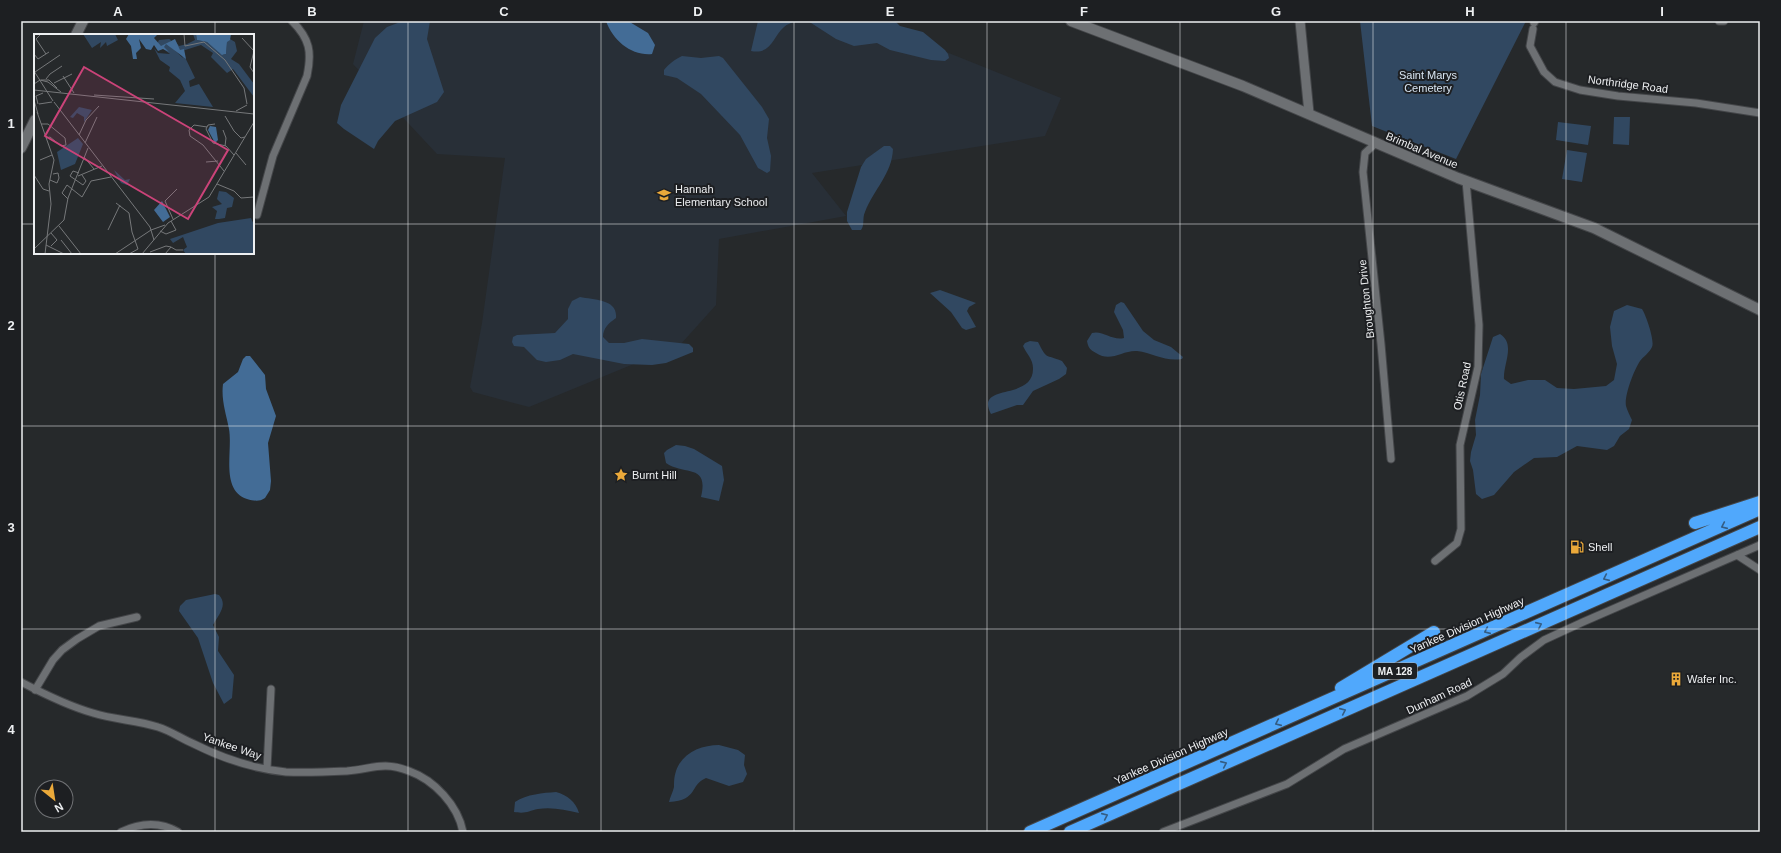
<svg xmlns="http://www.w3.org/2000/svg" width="1781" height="853" font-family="Arial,sans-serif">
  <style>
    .built { fill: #282f37 }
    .green { fill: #314861 }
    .water { fill: #436c96 }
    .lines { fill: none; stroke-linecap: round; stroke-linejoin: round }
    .minor-casing { stroke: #444649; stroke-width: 9 }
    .tertiary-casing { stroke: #444649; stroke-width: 11 }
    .secondary-casing { stroke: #444649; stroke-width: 12 }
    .motorway-casing { stroke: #444649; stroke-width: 14 }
    .minor { stroke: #6d7073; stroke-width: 7 }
    .tertiary { stroke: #6d7073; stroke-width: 9 }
    .secondary { stroke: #6d7073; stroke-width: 10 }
    .motorway { stroke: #50a8fc; stroke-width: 12 }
    .oneway { stroke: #345d84 }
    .grid { fill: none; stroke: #edeff1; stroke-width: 1; stroke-opacity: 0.55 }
    .labels { text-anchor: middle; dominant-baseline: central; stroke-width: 4; stroke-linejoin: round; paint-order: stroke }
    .shield { fill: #1d1f22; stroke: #afb1b3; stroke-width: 1 }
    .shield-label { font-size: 10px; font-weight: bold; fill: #edeff1 }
    .park-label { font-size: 11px; fill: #d8e5f2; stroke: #1d1f22 }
    .street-label { font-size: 11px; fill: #edeff1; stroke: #1d1f22 }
    .poi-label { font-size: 11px; fill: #edeff1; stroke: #1d1f22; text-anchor: start }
    .inset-road { fill: none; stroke: #76787a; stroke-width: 1 }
    .view { fill: #cb4379; fill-opacity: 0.15; stroke: #cb4379; stroke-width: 2 }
    .inset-edge { fill: none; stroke: #edeff1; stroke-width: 2 }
    .neatline { fill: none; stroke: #edeff1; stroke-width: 1.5 }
    .grid-label { font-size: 13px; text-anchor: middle; font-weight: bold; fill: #edeff1 }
  </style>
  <rect width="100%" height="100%" fill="#26292b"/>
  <path class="built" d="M 364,21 L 869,21 L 1061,98 L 1045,136 L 812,173 L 846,216 L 719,239 L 716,305 L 680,345 L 529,407 L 473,392 L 470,387 L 482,323 L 505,158 L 437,154 L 353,64 Z"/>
  <path class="green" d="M 403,21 L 430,21 L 427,39 L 444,92 L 437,102 L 395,121 L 378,141 L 374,149 L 344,129 L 337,123 L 341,105 L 375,38 L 387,27 Z
    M 758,21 L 795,21 C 792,23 787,24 784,27 C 773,36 772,55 751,51 Z
    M 808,21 L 895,21 L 900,26 L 923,32 L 945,50 L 948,54 L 949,58 L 945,61 L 931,60 L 890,50 L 877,43 L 854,46 L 836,39 Z
    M 1360,21 L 1526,21 L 1456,159 L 1372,126 Z
    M 682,56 L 701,58 L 719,56 L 723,58 L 762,107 L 769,119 L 767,138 L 771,156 L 770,171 L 767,173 L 758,168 L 740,135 L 701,94 L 677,78 L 664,75 L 664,70 C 669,64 674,60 682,56 Z
    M 1614,117 L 1630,117 L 1629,145 L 1613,144 Z
    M 1558,122 L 1591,126 L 1588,145 L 1556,140 Z
    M 884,146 L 890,146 L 893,149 C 892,174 874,189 865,212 C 862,218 865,225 861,230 L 852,230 L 847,221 L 847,212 L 861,167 L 866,159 Z
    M 1567,150 L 1587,153 L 1582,182 L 1562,179 Z
    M 940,290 L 976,303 L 969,307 L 967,311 L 976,327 L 966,330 L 962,328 L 951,312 L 930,293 Z
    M 580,297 C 594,300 618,299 616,318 C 609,323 603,328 603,337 L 609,343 L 624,343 L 642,339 L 689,344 L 693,348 L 693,352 L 666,363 L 652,365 L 624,364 L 573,354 L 560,360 L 546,362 L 537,360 L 524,347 L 514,346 L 512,342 L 513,337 L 517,335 L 555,333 L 568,319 L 568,309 L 572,301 Z
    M 1121,302 L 1124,303 L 1143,331 L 1154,340 L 1171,347 L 1183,357 L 1182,359 C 1165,362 1153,353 1137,351 C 1122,350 1111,363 1096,353 C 1090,350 1088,347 1087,341 L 1092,333 C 1103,330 1112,341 1124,338 L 1123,330 L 1114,312 L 1116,305 Z
    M 1627,305 L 1642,309 C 1646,315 1655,341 1652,347 C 1650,352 1643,357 1640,361 C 1634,370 1624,396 1626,406 C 1627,410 1630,416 1632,420 L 1629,429 L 1620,436 L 1614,446 L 1607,450 L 1577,446 L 1557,457 L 1534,458 L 1514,472 L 1494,495 L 1482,499 L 1476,494 L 1473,470 L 1470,461 L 1471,452 L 1476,435 L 1475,420 L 1480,395 L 1481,374 L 1493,337 L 1500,334 C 1516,344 1503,364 1504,379 L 1511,384 L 1528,380 L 1545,380 L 1557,388 L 1574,389 L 1606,386 L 1614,380 L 1617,364 L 1612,346 L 1610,327 L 1614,311 Z
    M 1030,341 L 1038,342 C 1047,360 1045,354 1062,361 L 1067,368 L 1066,374 L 1059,379 L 1033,391 L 1023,405 L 1017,405 L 991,414 C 974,382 1034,402 1033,368 C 1033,359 1026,353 1023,346 L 1025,343 Z
    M 676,445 L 685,446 L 694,449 L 722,466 L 724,480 L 719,501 L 701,497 C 709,463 685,476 666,463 L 664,453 L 667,450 Z
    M 215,594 L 219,595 C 228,605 219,614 213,625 L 219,637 L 218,651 L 234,675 L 232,698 L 224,704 L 213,683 L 198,638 L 179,611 L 180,606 L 186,600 Z
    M 719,745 L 738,750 L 745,755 L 744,765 L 747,774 L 743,782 L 729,786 L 706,778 C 689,785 699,800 669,802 C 670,797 673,792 674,787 C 674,781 674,777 676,771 C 682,753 701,745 719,745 Z
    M 556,792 C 567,795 576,802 579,813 C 565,810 553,807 538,809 C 528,811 526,814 514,812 L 515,802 C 527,794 543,793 556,792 Z"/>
  <path class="water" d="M 606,21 L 628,21 L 648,33 L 655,45 L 652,54 C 632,56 613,41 606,21 Z
    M 246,356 L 250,356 L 265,375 L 266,389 L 276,416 L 268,443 L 271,481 L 270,490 L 265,498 C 259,502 254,501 247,499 C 220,490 233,451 229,429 C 226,413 221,400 223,384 L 238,372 L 243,359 Z"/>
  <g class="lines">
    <g class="minor-casing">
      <path id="minor" d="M 1719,21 L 1724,21
        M 1534,23 L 1535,21
        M 1533,29 L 1530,46 L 1544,72 L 1555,82 L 1580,90 L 1618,96 L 1696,103 L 1760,113
        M 1376,143 L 1365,153 L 1363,172 L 1381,344 L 1391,459
        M 257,215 L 273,156 L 307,76 C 312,52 310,39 292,21
        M 1737,555 L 1760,570
        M 1435,561 L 1457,543 L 1461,529 L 1460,445 L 1478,367 L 1479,325 L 1466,181
        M 21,682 C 44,694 68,706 93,713 C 115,720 137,720 158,727 C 171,731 182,739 194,744 C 222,758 255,769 286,772 C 307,773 327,772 347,771 C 372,769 383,761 409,771 C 434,780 458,805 463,832
        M 35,690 L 53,660 L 62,650 L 77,639 L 99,626 L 137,617
        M 267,769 L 271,689
        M 121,832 C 140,823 159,821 178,832
        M 1163,832 L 1287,784 L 1344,749 L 1467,696 L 1503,674 L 1521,657 L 1544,640 L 1583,622 L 1760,545"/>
    </g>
    <g class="tertiary-casing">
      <path id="tertiary" d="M 1300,21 L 1309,113"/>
    </g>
    <g class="secondary-casing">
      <path id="secondary" d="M 1071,21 L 1243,86 L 1458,178 L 1594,228 L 1760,310
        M 76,35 L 83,21
        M 21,148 L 35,120"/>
    </g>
    <g class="motorway-casing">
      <path id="motorway" d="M 1695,523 L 1760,502
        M 1341,688 L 1434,632
        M 1030,832 L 1760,509
        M 1070,832 L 1760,527"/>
    </g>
    <use href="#minor" class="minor"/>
    <use href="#tertiary" class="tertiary"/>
    <use href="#secondary" class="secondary"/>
    <use href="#motorway" class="motorway"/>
  </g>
  <defs><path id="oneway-chevron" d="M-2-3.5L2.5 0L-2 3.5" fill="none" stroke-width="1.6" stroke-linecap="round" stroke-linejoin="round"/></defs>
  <g class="oneway">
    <use href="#oneway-chevron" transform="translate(1724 526) rotate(156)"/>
    <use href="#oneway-chevron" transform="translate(1606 578) rotate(156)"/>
    <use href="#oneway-chevron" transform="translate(1539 625) rotate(-24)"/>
    <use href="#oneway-chevron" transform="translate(1487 631) rotate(156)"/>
    <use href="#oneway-chevron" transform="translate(1343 711) rotate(-24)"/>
    <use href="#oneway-chevron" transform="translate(1278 723) rotate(156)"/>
    <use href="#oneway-chevron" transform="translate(1224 764) rotate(-24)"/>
    <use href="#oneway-chevron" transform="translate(1105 816) rotate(-24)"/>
  </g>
  <path class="grid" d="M 215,21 L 215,35M 408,21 L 408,832M 601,21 L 601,832M 794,21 L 794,832M 987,21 L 987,832M 1180,21 L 1180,832M 1373,21 L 1373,832M 1566,21 L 1566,832M 21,224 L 35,224M 253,224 L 1760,224M 215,253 L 215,832M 21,426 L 1760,426M 21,629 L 1760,629"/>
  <defs>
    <g id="school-bare" transform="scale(1.08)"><path d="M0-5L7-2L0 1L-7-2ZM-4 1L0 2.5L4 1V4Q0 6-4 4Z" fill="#eba93a" stroke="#1d1f22" stroke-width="2.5" paint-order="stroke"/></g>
    <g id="sight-bare" transform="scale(1.08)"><path d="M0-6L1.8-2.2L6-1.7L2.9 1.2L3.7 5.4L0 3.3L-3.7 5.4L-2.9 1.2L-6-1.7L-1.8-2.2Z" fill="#eba93a" stroke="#1d1f22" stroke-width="2.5" paint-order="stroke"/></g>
    <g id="fuel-bare" transform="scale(1.08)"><path d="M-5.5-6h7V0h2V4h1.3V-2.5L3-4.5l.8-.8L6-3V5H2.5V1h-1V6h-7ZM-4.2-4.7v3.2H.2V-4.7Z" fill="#eba93a" stroke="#1d1f22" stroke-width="2.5" paint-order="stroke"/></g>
    <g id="building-bare" transform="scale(1.08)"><path d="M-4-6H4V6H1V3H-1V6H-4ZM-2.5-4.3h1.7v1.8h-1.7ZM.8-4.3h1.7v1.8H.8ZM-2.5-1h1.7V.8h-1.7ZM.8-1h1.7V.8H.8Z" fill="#eba93a" stroke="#1d1f22" stroke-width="2.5" paint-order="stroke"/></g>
  </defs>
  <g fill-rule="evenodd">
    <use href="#school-bare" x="664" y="195"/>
    <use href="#sight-bare" x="621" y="475"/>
    <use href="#fuel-bare" x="1577" y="547"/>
    <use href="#building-bare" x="1676" y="679"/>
  </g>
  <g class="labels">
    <rect class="shield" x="1373" y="663" width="44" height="16" rx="3"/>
    <g class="shield-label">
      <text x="1395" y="671">MA 128</text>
    </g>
    <g class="park-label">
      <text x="1428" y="75">Saint Marys<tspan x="1428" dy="13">Cemetery</tspan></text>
    </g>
    <g class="street-label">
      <text transform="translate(1628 84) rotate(7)">Northridge Road</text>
      <text transform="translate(1422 150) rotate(23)">Brimbal Avenue</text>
      <text transform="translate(1366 299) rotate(-96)">Broughton Drive</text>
      <text transform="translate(1462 386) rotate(-78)">Otis Road</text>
      <text transform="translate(1467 625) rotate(-24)">Yankee Division Highway</text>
      <text transform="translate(1439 696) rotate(-25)">Dunham Road</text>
      <text transform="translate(232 746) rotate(19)">Yankee Way</text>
      <text transform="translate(1171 756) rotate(-24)">Yankee Division Highway</text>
    </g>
    <g class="poi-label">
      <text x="675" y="189">Hannah<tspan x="675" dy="13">Elementary School</tspan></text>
      <text x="632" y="475">Burnt Hill</text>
      <text x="1588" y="547">Shell</text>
      <text x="1687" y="679">Wafer Inc.</text>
    </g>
  </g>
  <g transform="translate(34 34)">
    <rect width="220" height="220" fill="#26292b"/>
    <path d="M 49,0 L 81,0 L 84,6 L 73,12 L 72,8 L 66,14 L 67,8 L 58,14 ZM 159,0 L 162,0 L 163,6 L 173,8 L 189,21 L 192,20 L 193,7 L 196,5 L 201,8 L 203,17 L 197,25 L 205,30 L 220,50 L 220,63 L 199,35 L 193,39 L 177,23 L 179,19 L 167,11 L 148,17 L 161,44 L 155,47 L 156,53 L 165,50 L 179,73 L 141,69 L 151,57 L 146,46 L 135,37 L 136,33 L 126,26 L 120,14 L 124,19 L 136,20 L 123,10 L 125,6 L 135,5 L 137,6 L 135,11 L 149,24 L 141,7 L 145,12 L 153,10 L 161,6 ZM 45,73 L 58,76 L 50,88 L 50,83 L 43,79 L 39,84 L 36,83 ZM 44,104 L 49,110 L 41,130 L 27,136 L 23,118 ZM 80,136 L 91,146 L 96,145 L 93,151 L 87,149 ZM 185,157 L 192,158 L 200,164 L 198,173 L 193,174 L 191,184 L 185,185 L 181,185 L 183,177 L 178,173 L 188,170 L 183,165 ZM 217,184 L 220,191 L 220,220 L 152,220 L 149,216 L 153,213 L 149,203 L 139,209 L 136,205 L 184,189 Z" fill="#314861"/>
    <path d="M 95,0 L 124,0 L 120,4 L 127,12 L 141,5 L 146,16 L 150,15 L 152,25 L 132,10 L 130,13 L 135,18 L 129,15 L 124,17 L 120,11 L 117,16 L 112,15 L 105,5 L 107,14 L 102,19 L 103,25 L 99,25 L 97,12 L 92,5 ZM 162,0 L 197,0 L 196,6 L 193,8 L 192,20 L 188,21 L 173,8 L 163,6 ZM 176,92 L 182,93 L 184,106 L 181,109 L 174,96 ZM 128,167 L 136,183 L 129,188 L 120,176 Z" fill="#436c96"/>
    <path class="inset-road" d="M 7,0 L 2,5 L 12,20M 150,0 L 151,12 L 170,8 L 191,26 L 210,54 L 213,70M 208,4 L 220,17M 220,17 L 216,33 L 220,39M 0,20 L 4,25 L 15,18M 0,37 L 19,67M 1,38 L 26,21M 29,42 L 40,59M 12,45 L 16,40 L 28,32M 7,46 L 15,46 L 23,54M 20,49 L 38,40M 0,50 L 6,46 L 14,48 L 27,58M 0,56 L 220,80M 60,61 L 120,65M 0,66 L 4,80M 20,68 L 116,193 L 120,206M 4,70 L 2,62 L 9,59M 5,70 L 18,68M 202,77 L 213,71M 3,78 L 20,126 L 15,150 L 17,170 L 11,220M 191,82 L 200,97 L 207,104 L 211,103M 7,90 L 14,90 L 31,104 L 32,111M 181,90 L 174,91 L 172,95 L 179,109 L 192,112 L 200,121M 173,93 L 160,91 L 155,96 L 156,102 L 169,111 L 190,137M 189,96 L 192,104 L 191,112M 45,101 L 52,86 L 65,72M 12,104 L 16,103 L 27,112 L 32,111M 51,109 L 63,83M 202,119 L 212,131M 50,123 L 60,135M 6,126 L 18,121M 172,128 L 184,127M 45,139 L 39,137 L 36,142 L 49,151 L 52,147 L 48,141M 0,141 L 9,155 L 15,157M 44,142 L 68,132M 16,146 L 23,149 L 25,144 L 24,139 L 19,140M 183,150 L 200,157 L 207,164 L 220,163M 34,165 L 28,159 L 33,151 L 48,163 L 57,147 L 77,143M 82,169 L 95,179 L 98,198 L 104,215 L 95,220M 139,185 L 131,167 L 143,155M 25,192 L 47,220M 74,196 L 86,171M 126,197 L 132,200 L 142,196 L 137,187M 27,206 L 38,220M 12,211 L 30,220M 17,212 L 23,206 L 17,199M 137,213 L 142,216 L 149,216M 0,215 L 30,186 L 34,164 L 54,114M 116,218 L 132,212 L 137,213 L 131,220M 81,220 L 117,196 L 131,191M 108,220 L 134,189 L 175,163 L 220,88"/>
    <path class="view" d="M 50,33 L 194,116 L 154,185 L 11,102 Z"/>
    <rect width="220" height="220" class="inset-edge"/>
  </g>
  <rect width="1781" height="853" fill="none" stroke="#1d1f22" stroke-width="44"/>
  <g transform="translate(54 799) rotate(150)"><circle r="19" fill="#1d1f22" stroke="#707275"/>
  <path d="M0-3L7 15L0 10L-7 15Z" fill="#eba93a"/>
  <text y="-6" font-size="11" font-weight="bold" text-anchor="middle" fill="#edeff1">N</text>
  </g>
  <rect x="22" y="22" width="1737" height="809" class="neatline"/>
  <g class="grid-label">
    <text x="118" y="16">A</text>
    <text x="312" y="16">B</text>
    <text x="504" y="16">C</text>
    <text x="698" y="16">D</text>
    <text x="890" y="16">E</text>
    <text x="1084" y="16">F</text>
    <text x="1276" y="16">G</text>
    <text x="1470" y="16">H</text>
    <text x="1662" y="16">I</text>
    <text x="11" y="128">1</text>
    <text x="11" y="330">2</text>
    <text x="11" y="532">3</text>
    <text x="11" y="734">4</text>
  </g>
</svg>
